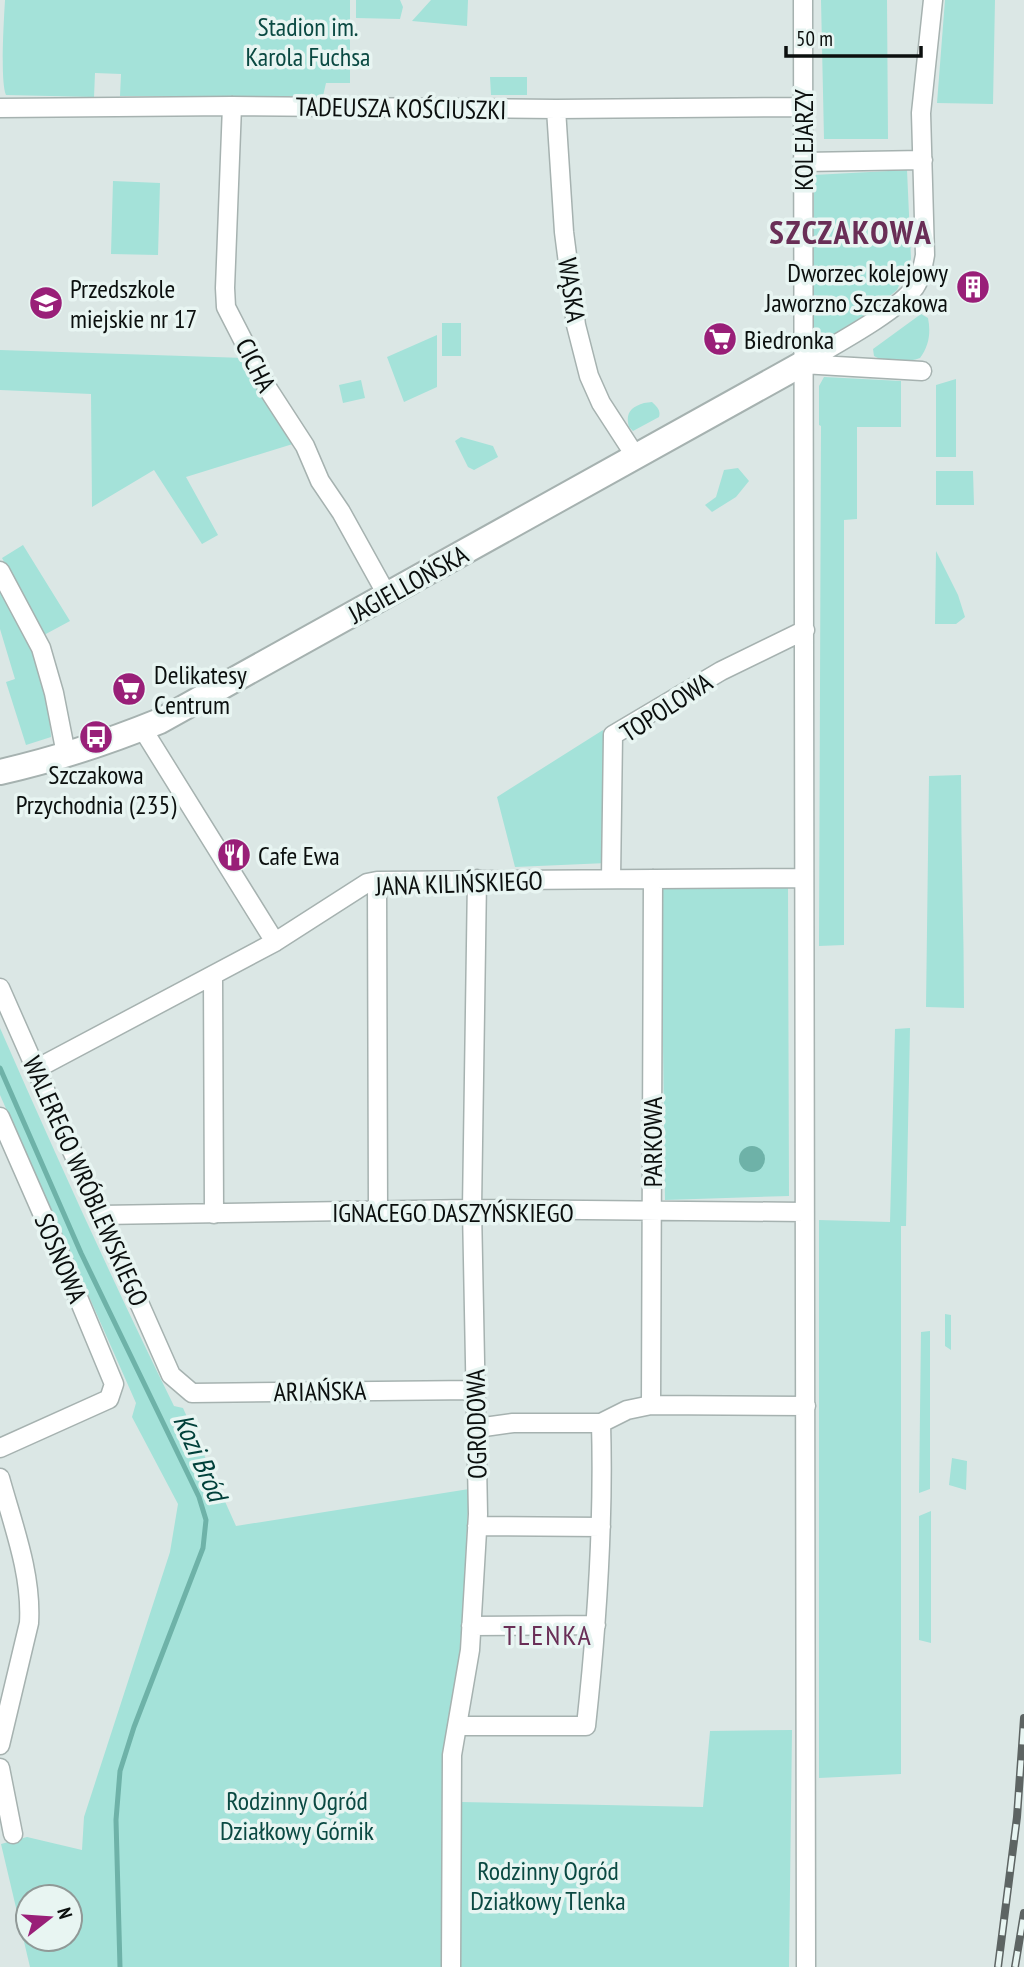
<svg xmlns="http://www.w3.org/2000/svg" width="1024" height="1967" font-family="'PT Sans Narrow',sans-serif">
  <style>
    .green { fill: #a4e2d9; fill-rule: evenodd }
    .water { fill: #6eb2a8 }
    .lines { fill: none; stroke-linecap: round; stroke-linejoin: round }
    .stream { stroke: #6eb2a8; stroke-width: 5 }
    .street-casing { stroke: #a6b2b0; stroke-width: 21 }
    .secondary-casing { stroke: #a6b2b0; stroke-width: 28 }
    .street { stroke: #fff; stroke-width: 18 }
    .secondary { stroke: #fff; stroke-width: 24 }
    .rail-casing { stroke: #5d6463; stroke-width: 8 }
    .rail { stroke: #e8f5f2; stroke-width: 5; stroke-dasharray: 16; stroke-linecap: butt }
    .labels { text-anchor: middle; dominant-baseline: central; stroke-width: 7; stroke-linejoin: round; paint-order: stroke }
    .park-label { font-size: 26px; fill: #0a4942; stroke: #e8f5f2 }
    .street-label { font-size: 26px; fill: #0b0f0e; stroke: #e8f5f2 }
    .poi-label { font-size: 26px; fill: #0b0f0e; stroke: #e8f5f2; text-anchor: start }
    .water-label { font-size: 28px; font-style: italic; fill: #00403a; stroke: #e8f5f2 }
    .neighbourhood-label { font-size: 28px; letter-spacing: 2px; fill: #692e56; stroke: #e8f5f2 }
    .district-label { font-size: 33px; font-weight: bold; letter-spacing: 2px; fill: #692e56; stroke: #e8f5f2 }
  </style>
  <rect width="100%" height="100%" fill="#dbe7e5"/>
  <path class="green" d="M 5,0 L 350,0 L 350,83 L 326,83 L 323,96 L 120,96 L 121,74 L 95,73 L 94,97 L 6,95 C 0,81 4,19 5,0 Z
    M 356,0 L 400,0 L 403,7 L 400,19 L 356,18 Z
    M 431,0 L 468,0 L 467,26 L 412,21 Z
    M 821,0 L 887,0 L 888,139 L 824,139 Z
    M 945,0 L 995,0 L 993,104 L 937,103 Z
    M 490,77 L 527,77 L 527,95 L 491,95 Z
    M 907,170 L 911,259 L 897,290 L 870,312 L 813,347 L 814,175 Z
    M 113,181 L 160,183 L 158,255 L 111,254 Z
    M 921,314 L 928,318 C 931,333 929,346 920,358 C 908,363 885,363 874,356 L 873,349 Z
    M 442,323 L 461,323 L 461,356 L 442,356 Z
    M 437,335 L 437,387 L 404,402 L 387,357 Z
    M 0,350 L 245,358 L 296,443 L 186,477 L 218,535 L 202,544 L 154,470 L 92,507 L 91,394 L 0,390 Z
    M 824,377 L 901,381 L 901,427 L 857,427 L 857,519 L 844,520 L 844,945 L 819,946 L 821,426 L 819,425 L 819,386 Z
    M 956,379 L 956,457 L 936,457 L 936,385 Z
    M 361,380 L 365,398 L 343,403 L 339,385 Z
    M 644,403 L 652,402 C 657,407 661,410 659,417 L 633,431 L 629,427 C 625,413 631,407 644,403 Z
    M 461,437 L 493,446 L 498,457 L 474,470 L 468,467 L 455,441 Z
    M 738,468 L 749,481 L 736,497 L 712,512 L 705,505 L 716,497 L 724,470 Z
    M 936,471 L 973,471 L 974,505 L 936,505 Z
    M 23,545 L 70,621 L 44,635 L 2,558 Z
    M 936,551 L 958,595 L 965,617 L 956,624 L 935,624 Z
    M 0,586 L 32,649 L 49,712 L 51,737 L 26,745 L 6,682 L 15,679 L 0,629 Z
    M 603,730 L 607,863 L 515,867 L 497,797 Z
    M 961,775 C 961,853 964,930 964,1008 L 926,1007 L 929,776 Z
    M 788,887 L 789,1196 L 665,1200 L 661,889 Z
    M 0,1028 C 56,1156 113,1282 174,1406 L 183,1408 L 236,1526 L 469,1489 L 444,1967 L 30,1967 L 1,1844 L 27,1837 L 82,1850 L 84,1817 L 170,1552 L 178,1504 L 132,1417 L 136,1403 L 0,1095 ZM 28,1897 L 70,1897 L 70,1939 L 28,1939 Z
    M 910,1028 L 906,1226 L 901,1226 L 901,1774 L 819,1778 L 819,1220 L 890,1222 L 895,1029 Z
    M 945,1314 L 951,1315 L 951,1350 L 945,1346 Z
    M 930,1331 L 930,1489 L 919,1493 L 921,1332 Z
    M 952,1458 L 967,1461 L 966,1490 L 949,1485 Z
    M 931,1511 L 931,1643 L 919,1640 L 919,1516 Z
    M 792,1730 L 789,1967 L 460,1967 L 461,1802 L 703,1807 L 710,1731 Z"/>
  <path class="water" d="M739 1159a13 13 0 1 1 26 0a13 13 0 1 1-26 0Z"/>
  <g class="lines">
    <path class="stream" d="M 0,1068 L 81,1253 L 199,1497 L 206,1520 L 203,1548 L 134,1727 L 120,1771 L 116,1820 L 120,1967"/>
    <g class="street-casing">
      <path id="street" d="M 803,0 L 806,1967
        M 232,106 L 225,288 L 226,307 L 268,389 L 305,446 L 320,481 L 341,512 L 387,595
        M 0,108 L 232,106 L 556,109 L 803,107
        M 556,109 L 564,232 L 576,325 L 589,376 L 601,403 L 636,457
        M 803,162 L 923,160
        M 802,364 C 830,347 897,312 915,287 C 921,278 923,266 925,255 L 921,113 L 933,0
        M 802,364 L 922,371
        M 0,571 L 41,648 L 54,693 L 66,754
        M 142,728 L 275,942
        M 611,879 L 613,735 L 721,671 L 805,630
        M 377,881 L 378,1212
        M 213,975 L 214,1214
        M 0,988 L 171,1375 L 192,1393 L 475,1390
        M 36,1069 L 275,942 L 367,883 L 377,881 L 803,878
        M 0,1117 L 60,1254 L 114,1384 L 109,1399 L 0,1448
        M 101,1215 L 472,1209 L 804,1212
        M 651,1405 L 653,879
        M 477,1428 L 513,1423 L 601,1423 L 627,1410 L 651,1405 L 806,1406
        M 0,1478 C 13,1525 32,1574 29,1623 L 0,1745
        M 477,1526 L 601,1527
        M 471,1626 L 596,1625
        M 457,1726 L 586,1726 C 597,1625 604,1524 601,1423
        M 0,1768 L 13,1834
        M 451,1967 L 452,1755 L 470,1650 L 478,1514 L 472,1209 L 477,879"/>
    </g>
    <g class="secondary-casing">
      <path id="secondary" d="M 0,772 C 54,760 108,742 160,721 L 802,364"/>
    </g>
    <use href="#street" class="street"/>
    <use href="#secondary" class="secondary"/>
    <g class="rail-casing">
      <path id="rail" d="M 998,1967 L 1017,1817 L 1024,1718
        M 1015,1967 L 1024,1913"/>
    </g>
    <use href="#rail" class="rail"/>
  </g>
  <defs>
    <g id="building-disc" transform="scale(1.75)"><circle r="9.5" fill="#991f78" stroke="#e8f5f2"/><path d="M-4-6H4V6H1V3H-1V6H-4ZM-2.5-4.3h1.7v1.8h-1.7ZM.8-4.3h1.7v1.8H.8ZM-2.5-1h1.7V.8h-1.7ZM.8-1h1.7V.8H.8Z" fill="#fff"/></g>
    <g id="school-disc" transform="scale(1.75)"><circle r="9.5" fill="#991f78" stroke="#e8f5f2"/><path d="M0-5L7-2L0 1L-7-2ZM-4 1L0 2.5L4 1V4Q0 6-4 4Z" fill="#fff"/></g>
    <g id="supermarket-disc" transform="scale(1.75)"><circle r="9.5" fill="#991f78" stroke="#e8f5f2"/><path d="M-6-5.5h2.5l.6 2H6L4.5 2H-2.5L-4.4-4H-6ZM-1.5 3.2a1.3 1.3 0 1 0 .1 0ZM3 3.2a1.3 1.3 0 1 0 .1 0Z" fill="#fff"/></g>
    <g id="bus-disc" transform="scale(1.75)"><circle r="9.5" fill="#991f78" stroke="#e8f5f2"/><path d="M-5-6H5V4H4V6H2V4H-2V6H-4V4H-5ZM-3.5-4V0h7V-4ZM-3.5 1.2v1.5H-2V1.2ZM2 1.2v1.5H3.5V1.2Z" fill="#fff"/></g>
    <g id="restaurant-disc" transform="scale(1.75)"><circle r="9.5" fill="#991f78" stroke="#e8f5f2"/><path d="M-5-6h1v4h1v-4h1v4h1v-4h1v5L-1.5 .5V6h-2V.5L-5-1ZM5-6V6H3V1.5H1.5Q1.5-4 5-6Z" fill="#fff"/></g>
  </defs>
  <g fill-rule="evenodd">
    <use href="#building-disc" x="973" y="287"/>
    <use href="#school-disc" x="46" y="303"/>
    <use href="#supermarket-disc" x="720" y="339"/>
    <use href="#supermarket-disc" x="129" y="689"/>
    <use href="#bus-disc" x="96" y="737"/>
    <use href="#restaurant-disc" x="234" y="855"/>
  </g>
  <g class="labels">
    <g class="park-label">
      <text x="308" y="26">Stadion im.<tspan x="308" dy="30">Karola Fuchsa</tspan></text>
      <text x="297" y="1800">Rodzinny Ogród<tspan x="297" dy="30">Działkowy Górnik</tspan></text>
      <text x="548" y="1870">Rodzinny Ogród<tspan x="548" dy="30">Działkowy Tlenka</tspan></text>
    </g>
    <g class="street-label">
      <text transform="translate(401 108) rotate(1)">TADEUSZA KOŚCIUSZKI</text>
      <text transform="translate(803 140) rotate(-90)">KOLEJARZY</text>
      <text transform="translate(572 290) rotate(82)">WĄSKA</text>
      <text transform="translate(256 365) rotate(63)">CICHA</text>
      <text transform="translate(408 584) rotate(-29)">JAGIELLOŃSKA</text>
      <text transform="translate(666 707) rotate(-33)">TOPOLOWA</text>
      <text transform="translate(459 883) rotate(-2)">JANA KILIŃSKIEGO</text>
      <text transform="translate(652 1142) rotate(-90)">PARKOWA</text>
      <text transform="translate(86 1181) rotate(66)">WALEREGO WRÓBLEWSKIEGO</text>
      <text x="453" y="1212">IGNACEGO DASZYŃSKIEGO</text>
      <text transform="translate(61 1258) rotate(67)">SOSNOWA</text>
      <text transform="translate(320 1391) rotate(-1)">ARIAŃSKA</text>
      <text transform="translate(476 1424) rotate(-91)">OGRODOWA</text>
    </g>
    <g class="poi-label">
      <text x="948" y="272" text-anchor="end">Dworzec kolejowy<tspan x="948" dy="30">Jaworzno Szczakowa</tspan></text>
      <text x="70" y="288">Przedszkole<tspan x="70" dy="30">miejskie nr 17</tspan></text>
      <text x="744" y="339">Biedronka</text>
      <text x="154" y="674">Delikatesy<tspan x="154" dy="30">Centrum</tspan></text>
      <text x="96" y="774" text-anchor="middle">Szczakowa<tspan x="96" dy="30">Przychodnia (235)</tspan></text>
      <text x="258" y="855">Cafe Ewa</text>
    </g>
    <g class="water-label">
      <text transform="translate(201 1457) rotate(66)">Kozi Bród</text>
    </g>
    <g class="neighbourhood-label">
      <text x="548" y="1634">TLENKA</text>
    </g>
    <g class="district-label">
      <text x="851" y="231">SZCZAKOWA</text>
    </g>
  </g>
  <g transform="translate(49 1918) rotate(73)"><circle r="33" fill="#e8f5f2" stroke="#909997" stroke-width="2"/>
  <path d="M0-5L12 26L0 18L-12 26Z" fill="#991f78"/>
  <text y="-10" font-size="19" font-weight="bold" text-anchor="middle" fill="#0b0f0e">N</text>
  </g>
  <path d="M786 46v10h135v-10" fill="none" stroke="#0b0f0e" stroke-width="3.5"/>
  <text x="796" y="46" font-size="21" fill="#0b0f0e" stroke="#e8f5f2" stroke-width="5" paint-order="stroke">50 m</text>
</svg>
